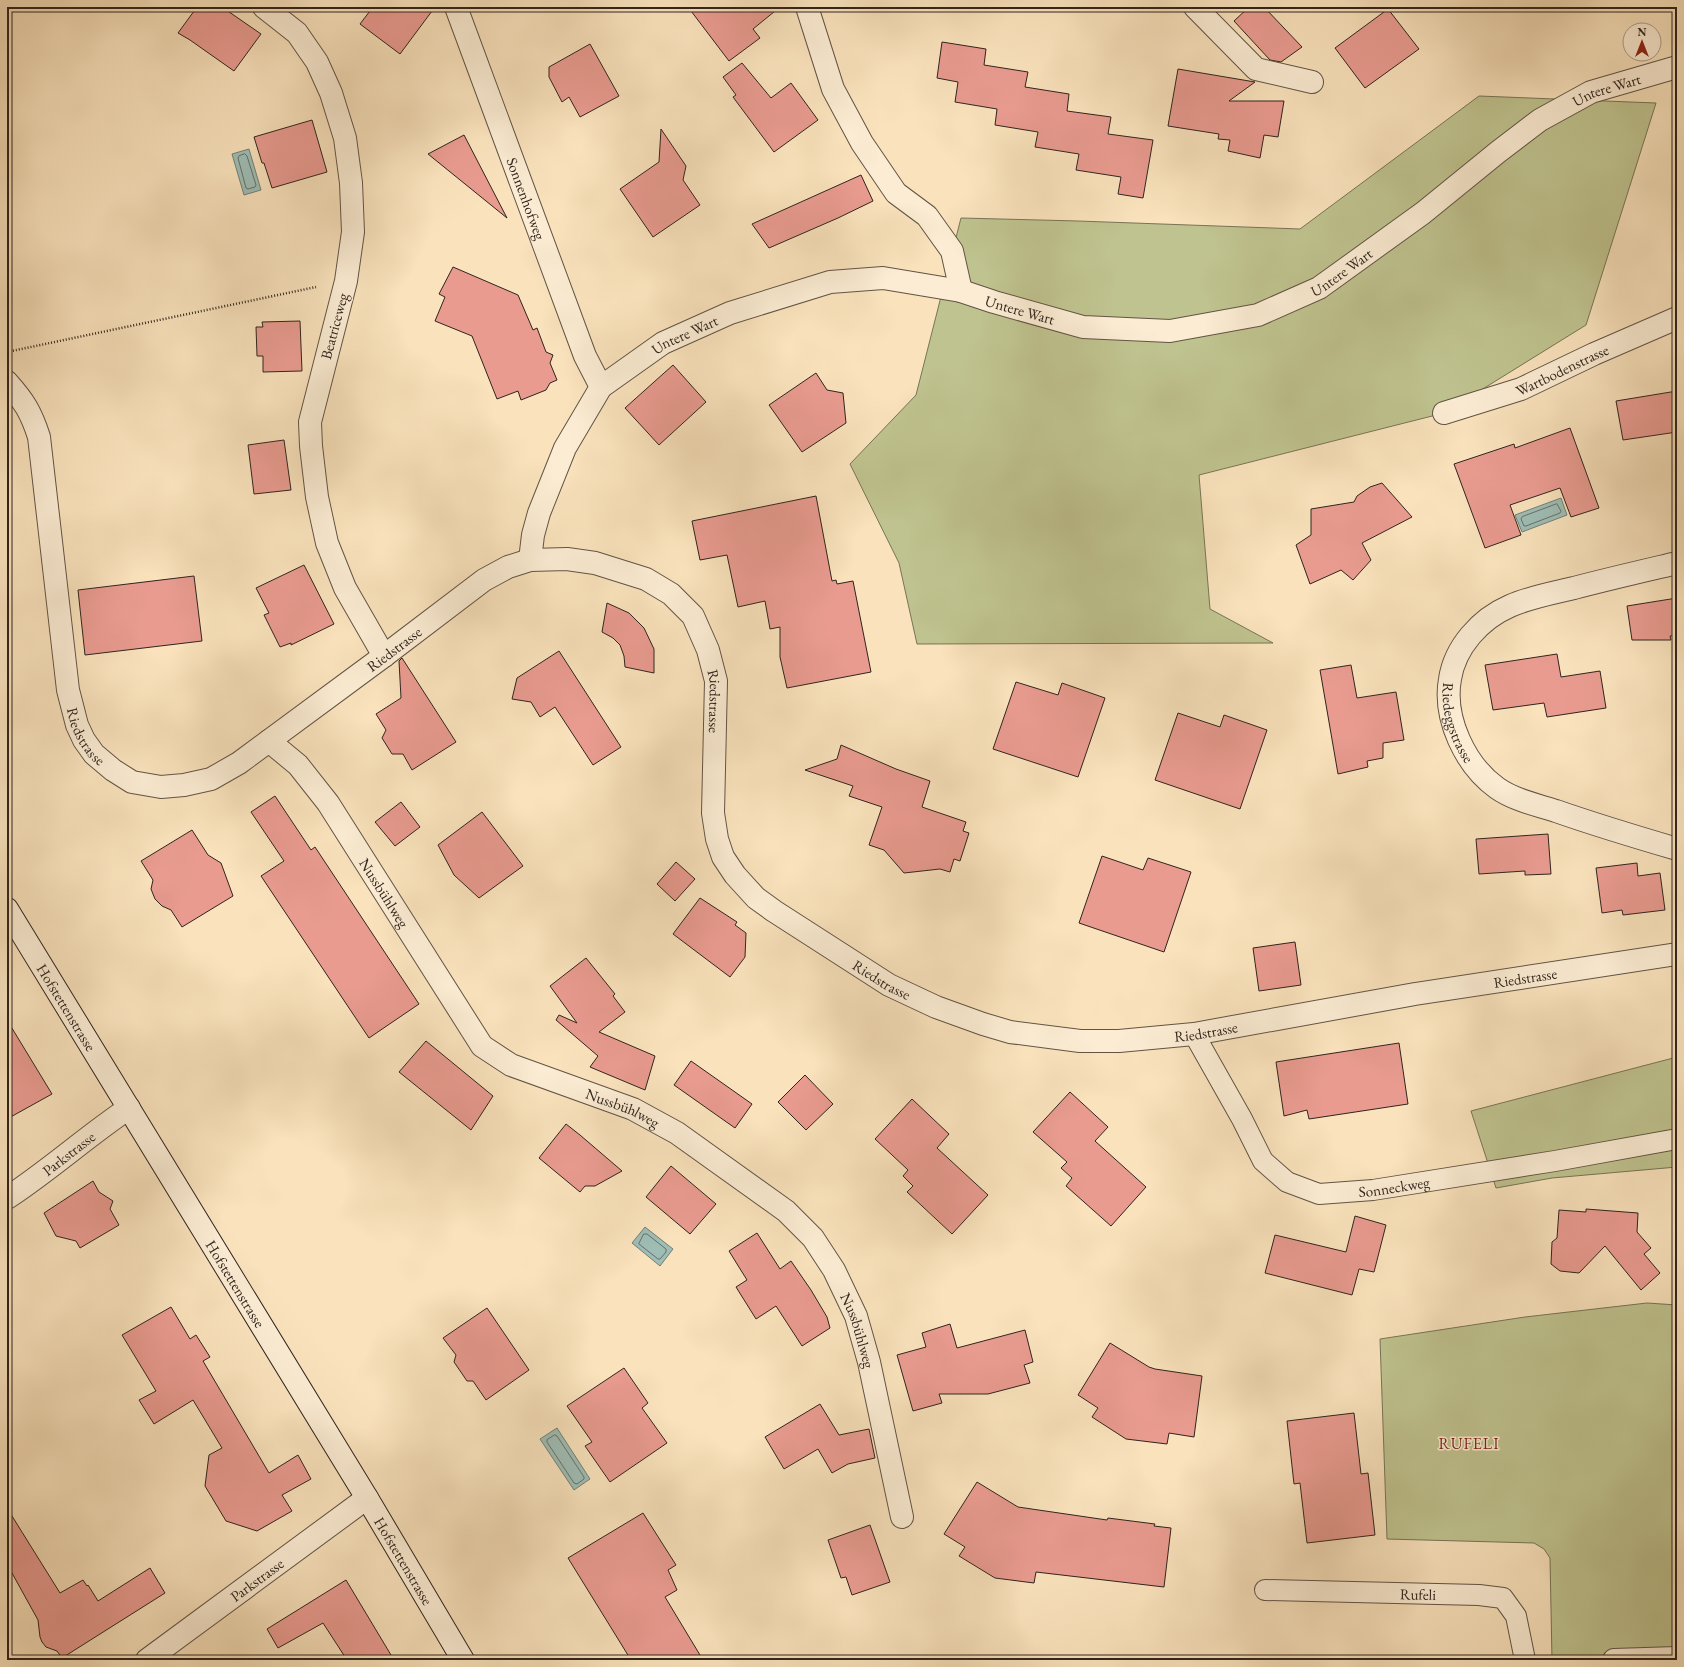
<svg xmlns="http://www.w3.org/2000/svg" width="1684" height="1667" font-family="'EB Garamond',serif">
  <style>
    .green { fill: #bfc38f; stroke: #787456 }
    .water { fill: #9ebdb5; stroke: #728078 }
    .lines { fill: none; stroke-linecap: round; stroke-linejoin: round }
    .shore { stroke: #677069; stroke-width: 1 }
    .building { fill: #e99b90; stroke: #30241d }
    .service-casing { stroke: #625445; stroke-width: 22 }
    .minor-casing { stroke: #625445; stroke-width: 24 }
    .secondary-casing { stroke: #30241d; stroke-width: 24 }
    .path { stroke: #30241d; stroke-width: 2.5; stroke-dasharray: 1 2; stroke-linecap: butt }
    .service { stroke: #fbecd3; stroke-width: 20 }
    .minor { stroke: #fbecd3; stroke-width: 22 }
    .secondary { stroke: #fbecd3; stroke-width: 22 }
    .labels { text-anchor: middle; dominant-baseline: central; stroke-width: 3; stroke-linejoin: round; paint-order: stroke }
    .street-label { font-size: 15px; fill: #30241d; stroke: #fbecd3 }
    .neighbourhood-label { font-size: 16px; letter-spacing: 1px; fill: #7a1f14; stroke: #fbecd3 }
  </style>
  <rect width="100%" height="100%" fill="#f9e2bc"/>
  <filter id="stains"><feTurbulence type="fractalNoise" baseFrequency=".005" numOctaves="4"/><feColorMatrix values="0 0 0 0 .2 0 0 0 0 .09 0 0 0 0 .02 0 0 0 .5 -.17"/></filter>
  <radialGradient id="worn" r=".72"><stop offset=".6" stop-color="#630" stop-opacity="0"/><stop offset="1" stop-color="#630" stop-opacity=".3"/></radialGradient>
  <path class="green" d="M 1479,96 L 1656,103 L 1586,325 L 1444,413 L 1199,475 L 1210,609 L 1273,643 L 917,644 L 899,563 L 850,464 L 916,395 L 961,218 L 1078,221 L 1300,229 Z
    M 1677,1057 L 1677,1167 L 1552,1178 L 1496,1188 L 1471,1111 Z
    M 1647,1303 L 1677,1305 L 1677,1660 L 1552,1660 L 1550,1558 L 1544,1549 L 1534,1543 L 1387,1539 L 1380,1339 L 1525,1317 Z"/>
  <path class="water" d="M 249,149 L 261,190 L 244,195 L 232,154 Z
    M 1561,498 L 1567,515 L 1522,532 L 1515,515 Z
    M 645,1227 L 673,1249 L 660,1266 L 632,1243 Z
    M 557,1428 L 590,1479 L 574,1490 L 540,1439 Z"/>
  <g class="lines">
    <path class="shore" d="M 245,154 L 247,156 L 256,185 L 255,187 L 248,189 L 246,188 L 238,158 L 239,156 Z
      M 1557,504 L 1561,511 L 1560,513 L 1526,526 L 1524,526 L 1521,519 L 1522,517 Z
      M 644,1234 L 647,1234 L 666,1249 L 666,1252 L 660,1259 L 658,1259 L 639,1244 Z
      M 555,1435 L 557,1436 L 584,1477 L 584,1479 L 577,1484 L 574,1483 L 547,1442 L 547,1440 Z"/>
  </g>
  <path class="building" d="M 197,7 L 222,7 L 261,34 L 234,71 L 190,40 L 178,33 Z
    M 373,7 L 435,7 L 400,54 L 360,24 Z
    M 688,7 L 780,7 L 753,29 L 760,38 L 729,61 Z
    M 1249,7 L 1264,7 L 1302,47 L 1281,62 L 1270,60 L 1234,21 Z
    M 1388,9 L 1419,49 L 1365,88 L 1335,48 Z
    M 942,42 L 986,49 L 984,65 L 1028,72 L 1025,87 L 1069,94 L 1067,111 L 1111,117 L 1108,134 L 1153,140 L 1143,198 L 1118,194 L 1121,177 L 1076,170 L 1079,154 L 1035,147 L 1038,132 L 995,125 L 997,109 L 955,102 L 958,82 L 937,78 Z
    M 590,44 L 619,96 L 580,117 L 569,97 L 562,102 L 549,77 L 549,67 Z
    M 742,63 L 771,98 L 791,83 L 818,120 L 774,152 L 733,97 L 736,95 L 723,77 Z
    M 1178,69 L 1255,82 L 1229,101 L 1284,101 L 1278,137 L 1264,135 L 1260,158 L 1228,151 L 1230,140 L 1218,139 L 1219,134 L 1168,126 Z
    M 312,120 L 327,172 L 272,188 L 264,163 L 262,163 L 254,137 Z
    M 661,129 L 686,166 L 683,180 L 700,205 L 653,237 L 620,189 L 659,162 Z
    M 464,135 L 507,218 L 428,154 Z
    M 861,175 L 873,201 L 838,218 L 769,248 L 752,224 Z
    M 453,267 L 518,295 L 533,330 L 537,328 L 546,352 L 553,355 L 550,363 L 557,380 L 550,383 L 546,390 L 521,400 L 518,391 L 497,399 L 472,336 L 435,321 L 445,297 L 439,294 Z
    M 300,321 L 302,371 L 263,372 L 263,356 L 257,356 L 256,327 L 263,327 L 262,322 Z
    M 673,365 L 706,402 L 659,445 L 625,408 Z
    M 816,373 L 827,390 L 843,393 L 846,423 L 802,452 L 769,405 Z
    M 1677,391 L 1677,432 L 1623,440 L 1616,401 Z
    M 1570,428 L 1599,508 L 1571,517 L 1560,488 L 1510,505 L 1521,535 L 1485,548 L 1454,464 L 1514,444 L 1515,448 Z
    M 284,440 L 291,490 L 254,494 L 248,445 Z
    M 1382,483 L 1412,517 L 1362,543 L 1371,560 L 1353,580 L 1341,570 L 1310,584 L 1296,545 L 1311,535 L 1311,509 L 1354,502 L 1357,496 L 1370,487 Z
    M 816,496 L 832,581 L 836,580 L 837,584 L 853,581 L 871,672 L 787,688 L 780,657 L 780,627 L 770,629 L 765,601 L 738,607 L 727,555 L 700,560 L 692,521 Z
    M 304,565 L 334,624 L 291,645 L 291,643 L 280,647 L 264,615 L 269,613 L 256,588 Z
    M 194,576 L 202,641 L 85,655 L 78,590 Z
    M 1677,598 L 1677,635 L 1670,636 L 1671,640 L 1632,640 L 1627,606 Z
    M 607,603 L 629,613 L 644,628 L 654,649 L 654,673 L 625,667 L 624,656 L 620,645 L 613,638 L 602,632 Z
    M 559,651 L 621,747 L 593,765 L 555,707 L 540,717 L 531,702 L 512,699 L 517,678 Z
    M 1557,654 L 1561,677 L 1600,671 L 1606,708 L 1547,717 L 1544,703 L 1493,710 L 1485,665 Z
    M 402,658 L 456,742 L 412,770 L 403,754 L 392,754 L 382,738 L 386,730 L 376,714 L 401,698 L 399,661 Z
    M 1351,665 L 1357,698 L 1396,692 L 1404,740 L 1383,743 L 1383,758 L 1367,761 L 1368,767 L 1338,774 L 1320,670 Z
    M 1016,682 L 1058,695 L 1062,683 L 1105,698 L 1078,777 L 993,749 Z
    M 1178,713 L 1220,727 L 1224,715 L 1267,730 L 1240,809 L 1155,780 Z
    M 841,745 L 896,769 L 930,781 L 922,807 L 966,822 L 963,831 L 969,833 L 960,861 L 954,859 L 950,872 L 940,869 L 904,873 L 884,850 L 869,845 L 882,807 L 849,796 L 853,786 L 805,770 L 837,759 Z
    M 275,796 L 311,850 L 315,847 L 419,1004 L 369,1038 L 261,876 L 284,861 L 251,812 Z
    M 401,802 L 420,827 L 395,846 L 375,822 Z
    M 482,812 L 523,866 L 479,898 L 454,875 L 438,845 Z
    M 192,830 L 208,855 L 221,863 L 233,896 L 182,927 L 171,910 L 162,906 L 155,899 L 151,889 L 153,880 L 141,861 Z
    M 1548,834 L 1551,874 L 1525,875 L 1525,871 L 1479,874 L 1476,839 Z
    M 1102,856 L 1143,870 L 1148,858 L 1191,872 L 1164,952 L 1079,923 Z
    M 676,862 L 695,879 L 675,901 L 657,884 Z
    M 1637,863 L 1638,876 L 1660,873 L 1665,910 L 1623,915 L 1622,910 L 1602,913 L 1596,868 Z
    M 700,898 L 737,922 L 735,925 L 746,933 L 745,957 L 730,977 L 673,934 Z
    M 1295,942 L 1301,985 L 1259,991 L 1253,948 Z
    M 586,958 L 615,994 L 613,996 L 625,1012 L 599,1032 L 655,1056 L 645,1090 L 590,1067 L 598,1056 L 556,1020 L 559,1015 L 577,1023 L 550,986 Z
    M 7,1020 L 52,1094 L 7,1119 Z
    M 426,1041 L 493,1096 L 471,1130 L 399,1072 Z
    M 1399,1043 L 1408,1104 L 1309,1119 L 1307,1110 L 1284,1116 L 1276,1062 Z
    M 691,1061 L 752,1104 L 735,1128 L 674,1085 Z
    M 805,1075 L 833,1104 L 806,1130 L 778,1102 Z
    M 1070,1092 L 1108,1127 L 1095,1141 L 1146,1187 L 1111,1226 L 1066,1186 L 1072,1178 L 1061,1168 L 1067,1162 L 1033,1132 Z
    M 912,1099 L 949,1134 L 937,1148 L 988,1195 L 952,1234 L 907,1192 L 913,1186 L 903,1176 L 908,1170 L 875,1139 Z
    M 566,1124 L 580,1135 L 622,1171 L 595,1186 L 585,1186 L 580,1192 L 539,1158 Z
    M 671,1166 L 716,1204 L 690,1234 L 646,1197 Z
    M 93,1181 L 99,1192 L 113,1201 L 110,1209 L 119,1225 L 80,1248 L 76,1241 L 56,1236 L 44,1213 Z
    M 1586,1209 L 1638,1213 L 1637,1232 L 1651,1248 L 1644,1254 L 1660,1273 L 1641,1290 L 1605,1246 L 1579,1273 L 1560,1271 L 1551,1264 L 1552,1242 L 1557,1238 L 1559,1210 L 1586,1212 Z
    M 1355,1216 L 1386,1225 L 1374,1272 L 1359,1269 L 1352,1295 L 1265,1273 L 1275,1235 L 1346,1252 Z
    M 757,1233 L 780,1269 L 791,1261 L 811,1290 L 827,1317 L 830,1328 L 802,1346 L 776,1306 L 756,1319 L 736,1287 L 747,1280 L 729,1251 Z
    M 171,1307 L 190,1339 L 196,1335 L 210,1357 L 203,1361 L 269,1473 L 298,1455 L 311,1479 L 282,1495 L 292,1511 L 257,1531 L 226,1521 L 205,1486 L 209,1455 L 222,1448 L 193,1400 L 154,1424 L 139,1400 L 156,1391 L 122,1335 Z
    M 487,1308 L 529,1370 L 486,1400 L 473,1381 L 467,1381 L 454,1362 L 456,1355 L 443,1338 Z
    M 950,1324 L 957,1348 L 1025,1330 L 1033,1362 L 1024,1365 L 1030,1383 L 988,1394 L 939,1394 L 942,1403 L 913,1411 L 897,1355 L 926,1347 L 922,1333 Z
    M 1110,1343 L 1149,1367 L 1155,1369 L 1202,1376 L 1194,1437 L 1169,1433 L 1167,1444 L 1126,1439 L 1092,1417 L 1098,1408 L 1078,1395 Z
    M 624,1368 L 648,1403 L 642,1408 L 667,1443 L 610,1482 L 585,1446 L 592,1442 L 567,1406 Z
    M 820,1404 L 839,1435 L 869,1429 L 875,1458 L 848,1464 L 832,1473 L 818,1449 L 784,1469 L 765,1437 Z
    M 1354,1413 L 1361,1474 L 1368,1473 L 1375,1535 L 1307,1543 L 1300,1483 L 1294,1484 L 1287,1421 Z
    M 977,1482 L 1018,1507 L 1107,1520 L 1108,1518 L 1155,1524 L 1154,1526 L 1171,1528 L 1164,1587 L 1036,1572 L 1034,1583 L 995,1578 L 959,1556 L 965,1547 L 944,1534 Z
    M 7,1508 L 60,1593 L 83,1580 L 87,1586 L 88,1585 L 98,1601 L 150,1568 L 165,1593 L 62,1658 L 57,1651 L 46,1647 L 42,1642 L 40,1637 L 38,1620 L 7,1564 Z
    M 643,1513 L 676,1565 L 668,1570 L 677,1590 L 665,1597 L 703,1660 L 631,1660 L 568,1558 Z
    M 870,1525 L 890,1582 L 852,1595 L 846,1577 L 841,1578 L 828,1540 Z
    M 346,1580 L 394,1660 L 347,1660 L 323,1623 L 278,1648 L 267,1629 Z"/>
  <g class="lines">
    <g class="service-casing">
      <g id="service">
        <path id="s1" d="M 1194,1034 L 1242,1119 L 1263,1161 L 1287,1182 L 1319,1194 L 1373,1190 L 1555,1161 L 1677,1139"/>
        <path id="s2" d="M 1265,1590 L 1479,1595 L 1503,1598 L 1516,1616 L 1525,1660"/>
      </g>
    </g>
    <g class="minor-casing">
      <g id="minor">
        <path d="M 264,7 L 297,33 L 317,62 L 331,93 L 345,138 L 351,183 L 353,232 L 346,281 L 310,422 L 311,446 L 317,497 L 327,543 L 345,588 L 384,656"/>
        <path id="s3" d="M 456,7 L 585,356 L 601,387"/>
        <path d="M 807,7 L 833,89 L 862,143 L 896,193 L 927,216 L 952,251 L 961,291"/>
        <path d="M 1195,7 L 1256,69 L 1312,82"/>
        <path id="s4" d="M 7,382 C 24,401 31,412 39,437 L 68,690 L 77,725 L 84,740 L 94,754 L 113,770 L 132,782 L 161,787 L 184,785 L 211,779 L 239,763 L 384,656 L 484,580 L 508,567 L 530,560 L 567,559 L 595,563 L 646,579 L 671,594 L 693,616 L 708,650 L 716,681 L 713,813 L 717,839 L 723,857 L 735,875 L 756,898 L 774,911 L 889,985 L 936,1007 L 983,1024 L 1010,1032 L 1080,1041 L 1119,1041 L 1194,1034 L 1415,994 L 1677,954"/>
        <path id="s5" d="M 1444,413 L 1521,389 L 1594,354 L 1677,318"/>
        <path id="s6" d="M 530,560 L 533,535 L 539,513 L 565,448 L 601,387 L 663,343 L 730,313 L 830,282 L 883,278 L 961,291 L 994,302 L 1083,327 L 1170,331 L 1258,315 L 1319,288 L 1423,213 L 1498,152 L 1540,120 L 1591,92 L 1677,67"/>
        <path id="s7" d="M 1677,563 C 1643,571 1608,579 1574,588 C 1553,593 1530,597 1510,606 C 1480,619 1455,647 1450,679 C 1443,718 1465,765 1497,788 C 1514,800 1537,805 1556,811 C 1596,825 1636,837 1677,849"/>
        <path id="s8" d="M 269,741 L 298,765 L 328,803 L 482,1046 L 511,1065 L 633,1109 L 677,1133 L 786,1211 L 813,1238 L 834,1270 L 856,1316 L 869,1362 L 902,1517"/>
        <path id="s9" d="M 7,1198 C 50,1170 87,1136 129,1108"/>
        <path id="s10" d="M 147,1660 L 367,1498"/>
        <path d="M 1614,1660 L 1677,1658"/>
      </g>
    </g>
    <g class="secondary-casing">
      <g id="secondary">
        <path id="s11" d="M 7,909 L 367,1498 L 463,1660"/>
      </g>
    </g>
    <path class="path" d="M 7,352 L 316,287"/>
    <use href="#service" class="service"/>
    <use href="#minor" class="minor"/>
    <use href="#secondary" class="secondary"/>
  </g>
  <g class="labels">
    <g class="street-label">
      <text stroke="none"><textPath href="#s6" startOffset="1297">Untere Wart</textPath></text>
      <text stroke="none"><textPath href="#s3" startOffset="204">Sonnenhofweg</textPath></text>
      <text stroke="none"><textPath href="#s6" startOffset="973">Untere Wart</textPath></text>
      <text stroke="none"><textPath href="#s6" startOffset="637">Untere Wart</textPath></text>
      <text transform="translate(334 326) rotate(-75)">Beatriceweg</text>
      <text stroke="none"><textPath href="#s6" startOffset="288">Untere Wart</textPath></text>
      <text stroke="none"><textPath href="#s5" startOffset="126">Wartbodenstrasse</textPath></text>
      <text stroke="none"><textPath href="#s4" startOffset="741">Riedstrasse</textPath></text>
      <text stroke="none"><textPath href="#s4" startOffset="1173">Riedstrasse</textPath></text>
      <text stroke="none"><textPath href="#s7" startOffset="316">Riedeggstrasse</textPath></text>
      <text stroke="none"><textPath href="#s4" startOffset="369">Riedstrasse</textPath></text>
      <text stroke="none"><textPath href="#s8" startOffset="192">Nussbühlweg</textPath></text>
      <text stroke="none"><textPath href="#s4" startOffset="2193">Riedstrasse</textPath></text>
      <text stroke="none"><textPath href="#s4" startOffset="1533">Riedstrasse</textPath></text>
      <text stroke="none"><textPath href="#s11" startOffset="115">Hofstettenstrasse</textPath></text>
      <text stroke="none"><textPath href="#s4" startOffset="1869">Riedstrasse</textPath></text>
      <text stroke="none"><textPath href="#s8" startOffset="528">Nussbühlweg</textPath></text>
      <text stroke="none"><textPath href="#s9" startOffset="76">Parkstrasse</textPath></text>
      <text stroke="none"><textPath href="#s1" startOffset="286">Sonneckweg</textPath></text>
      <text stroke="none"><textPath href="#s11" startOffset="439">Hofstettenstrasse</textPath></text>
      <text stroke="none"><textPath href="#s8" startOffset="864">Nussbühlweg</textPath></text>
      <text stroke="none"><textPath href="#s11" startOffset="763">Hofstettenstrasse</textPath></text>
      <text stroke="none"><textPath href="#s10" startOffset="136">Parkstrasse</textPath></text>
      <text stroke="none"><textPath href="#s2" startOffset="153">Rufeli</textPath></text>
    </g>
    <g class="neighbourhood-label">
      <text x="1469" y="1443">RUFELI</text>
    </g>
  </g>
  <rect width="1684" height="1667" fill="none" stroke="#f9e2bc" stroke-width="24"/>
  <rect x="8" y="8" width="1668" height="1651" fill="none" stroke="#30241d" stroke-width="2"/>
  <rect x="12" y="12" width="1660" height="1643" fill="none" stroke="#30241d"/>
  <g transform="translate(1642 42)"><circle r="19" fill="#fbecd3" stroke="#aa9c8a"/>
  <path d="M0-3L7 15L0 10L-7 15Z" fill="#8f2418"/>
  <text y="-6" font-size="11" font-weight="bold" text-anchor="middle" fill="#30241d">N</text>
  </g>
  <rect width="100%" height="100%" filter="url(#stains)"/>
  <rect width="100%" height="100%" fill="url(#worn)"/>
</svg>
